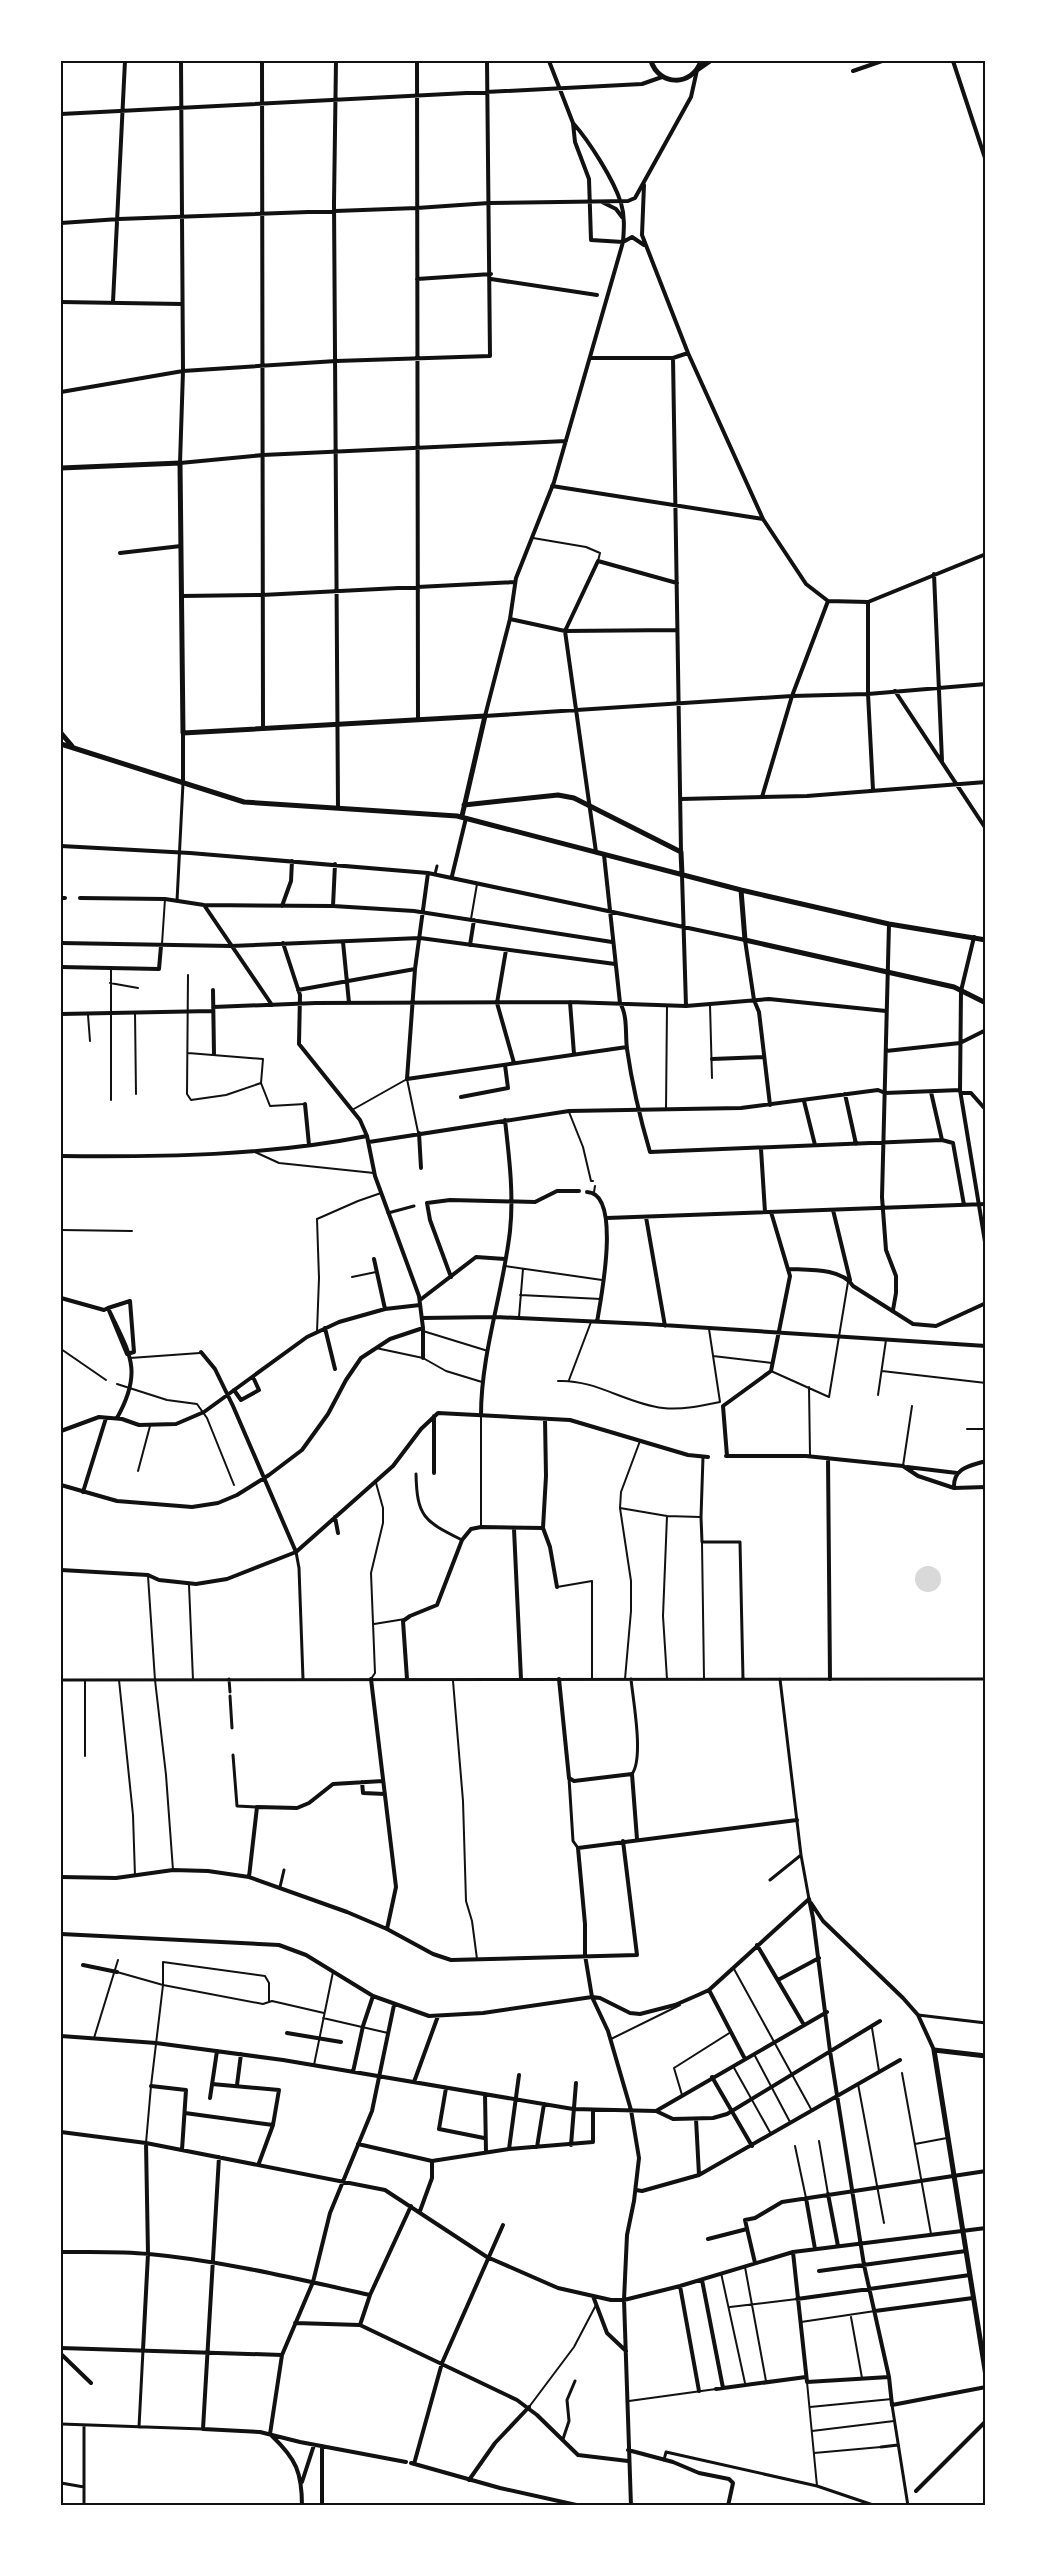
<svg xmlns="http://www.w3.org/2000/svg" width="1047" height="2567" font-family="Montserrat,sans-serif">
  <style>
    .water { fill: #d9d9d9 }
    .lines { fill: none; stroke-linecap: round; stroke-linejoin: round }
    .service { stroke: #111; stroke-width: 2 }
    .pedestrian { stroke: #111; stroke-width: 3 }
    .minor { stroke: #111; stroke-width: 4 }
    .tertiary { stroke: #111; stroke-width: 5 }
    .neatline { fill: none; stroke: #111; stroke-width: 2 }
  </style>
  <rect width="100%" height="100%" fill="#fff"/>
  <path class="water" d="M915 1579a13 13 0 1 1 26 0a13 13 0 1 1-26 0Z"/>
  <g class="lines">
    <path class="service" d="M 533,538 L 586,547 L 600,553 L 598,561
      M 471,919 L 477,884
      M 162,944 L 165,899
      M 111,968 L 111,1100
      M 188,975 L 187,1094 L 191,1100 L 226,1095 L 261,1083 L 270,1106 L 305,1104
      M 110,983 L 138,988
      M 710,1005 L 712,1078
      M 135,1012 L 136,1094
      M 88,1015 L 90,1041
      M 188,1053 L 263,1059 L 261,1083
      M 352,1110 L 407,1079 L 418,1132
      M 666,1110 L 667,1006
      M 569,1112 L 583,1147 L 591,1181 L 593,1181
      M 255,1152 L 279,1163 L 374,1173
      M 594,1192 L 595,1186
      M 61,1230 L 132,1231
      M 505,1266 L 602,1280
      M 352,1277 L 376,1272
      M 520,1295 L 601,1299
      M 519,1317 L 523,1269
      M 423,1331 L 488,1351
      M 317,1332 L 319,1278 L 317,1219 L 358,1201 L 381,1193
      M 376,1348 L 423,1358 L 446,1371 L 482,1382
      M 61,1349 L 106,1380
      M 713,1356 L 772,1363
      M 130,1358 L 200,1353
      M 771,1371 L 829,1397 L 848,1282
      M 882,1371 L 986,1383
      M 569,1380 L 591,1322
      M 558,1381 C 595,1379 627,1404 663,1408 C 682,1410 701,1406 720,1402 L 709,1329
      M 117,1384 L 167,1400 L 197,1404 L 207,1418 L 234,1485
      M 809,1387 L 810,1455
      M 878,1395 L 886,1340
      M 481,1416 L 481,1527
      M 967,1429 L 986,1429
      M 903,1466 L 912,1406
      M 138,1471 L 150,1426
      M 620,1508 L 667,1516 L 700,1517
      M 667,1516 L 663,1616 L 667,1679
      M 702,1543 L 704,1678
      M 148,1576 L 155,1680 L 166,1775 L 173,1870
      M 189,1585 L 193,1680
      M 557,1587 L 592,1581 L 592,1679
      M 374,1624 L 405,1619
      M 371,1679 L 375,1673 L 371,1573 L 383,1523 L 383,1508 L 376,1483
      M 625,1679 L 631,1611 L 631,1581 L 620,1508 L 621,1492 L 640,1441
      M 119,1680 L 133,1815 L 135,1876
      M 453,1681 L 463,1801 L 466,1901 L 472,1921 L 477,1959
      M 85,1756 L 85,1681
      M 734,1969 L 811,2109
      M 117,1972 L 163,1985 L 263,2004 L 272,2001 L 324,2013
      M 323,2018 L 388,2033
      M 872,2028 L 879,2071
      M 94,2038 L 118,1960
      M 611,2039 L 680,2005
      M 754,2054 L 790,2122
      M 314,2065 L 333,1972
      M 733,2066 L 771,2134
      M 902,2073 L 931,2234
      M 858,2084 L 884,2223
      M 682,2095 L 674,2068 L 731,2032
      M 819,2141 L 828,2194
      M 146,2143 L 151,2086 L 163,1985 L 163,1962 L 265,1976 L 269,1983 L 269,2002
      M 915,2144 L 947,2138
      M 795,2146 L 806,2198
      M 745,2267 L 766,2381
      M 721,2273 L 745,2383
      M 730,2307 L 797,2299
      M 851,2317 L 862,2378
      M 801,2322 L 875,2311
      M 807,2382 L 817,2486
      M 629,2401 L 716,2389
      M 529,2407 L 574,2347 L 596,2305
      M 810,2407 L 892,2399
      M 812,2431 L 894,2421
      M 814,2453 L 881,2447"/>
    <path class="pedestrian" d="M 435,874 L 437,866
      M 177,901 L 183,783
      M 388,1213 L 414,1206
      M 703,1457 L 701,1517 L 702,1542 L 740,1542 L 743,1679
      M 416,1474 C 417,1517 424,1521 462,1540
      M 296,1552 L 299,1568 L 303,1679
      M 229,1679 L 230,1692
      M 631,1679 C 633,1700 644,1758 632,1774
      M 780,1679 L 801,1855 L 809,1899
      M 61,1680 L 986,1679
      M 230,1696 L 232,1728
      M 233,1755 L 237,1806 L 257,1807
      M 569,1778 L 573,1841 L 578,1848
      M 770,1880 L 801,1855
      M 280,1887 L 284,1870
      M 918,2015 L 986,2023
      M 892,2405 L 908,2506
      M 61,2424 L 203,2429
      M 84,2425 L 84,2506
      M 139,2427 L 143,2350
      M 563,2439 L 569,2421 L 567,2400 L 575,2381
      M 881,2447 L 898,2445
      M 664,2460 L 666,2452 L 817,2486 L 876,2506
      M 61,2483 L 84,2487"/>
    <path class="minor" d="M 181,61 L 183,371 L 180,463 L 263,455 L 566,441
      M 262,61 L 263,729
      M 336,61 L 334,202 L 338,808
      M 417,61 L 418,719
      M 549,61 L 573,123 L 575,142 L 589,179 L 591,240 L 623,242 L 632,237 L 644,245
      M 953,61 L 986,161
      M 853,71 L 882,61
      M 61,114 L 642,84 L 662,77
      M 573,123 C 589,141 614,180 621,203 C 625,216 624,229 623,242 L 554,482 L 516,578 L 510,619 L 485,716 L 792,696 L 868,694 L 986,684
      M 644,185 L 642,235 L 688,353 L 763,519 L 806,584 L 828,601
      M 602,202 L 616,209 L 622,217
      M 61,223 L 119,219 L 417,208 L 489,203 L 628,201 L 635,198 L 691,97 L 697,70
      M 417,279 L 491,274
      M 491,279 L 597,295
      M 61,302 L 182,304
      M 113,302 L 125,61
      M 592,358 L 673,358 L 688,353
      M 673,358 L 681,852
      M 61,392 L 183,371 L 336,361 L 490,356 L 487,61
      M 552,486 L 763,519
      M 120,553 L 181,546
      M 934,574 L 942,761
      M 181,596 L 262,595 L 515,582
      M 828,601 L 868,602 L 986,554
      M 868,602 L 868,694 L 873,790
      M 510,619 L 565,631 L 677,630
      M 895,691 L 986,829
      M 183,733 L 183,783
      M 762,797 L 792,696 L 828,601
      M 681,799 L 807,796 L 986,782
      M 61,846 L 190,853 L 428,873 L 745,940 L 754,1000 L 759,1012 L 770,1105
      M 596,852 L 565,631 L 598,561 L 677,583
      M 604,855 L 620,1003 C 628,1016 625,1034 627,1049 C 632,1084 640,1118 650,1152 L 942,1140
      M 428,873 L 415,969 L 407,1079 L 627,1047
      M 682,875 L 686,1006
      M 452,876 L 466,818
      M 61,898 L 65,898
      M 80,898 L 165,899 L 204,905 L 333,906 L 414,911 L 612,942
      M 204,905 L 272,1005
      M 282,906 L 291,881 L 292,861
      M 333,906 L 335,864
      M 889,924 L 882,1197 L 886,1250 L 896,1276 L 896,1293 L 893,1310
      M 974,937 L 961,991 L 960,1090 L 986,1248
      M 343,942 L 349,1003
      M 61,943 L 231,946 L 420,938 L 615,964
      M 283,943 L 300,995 L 299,1044 L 360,1120 L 367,1136 L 375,1176 L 419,1296 L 423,1328 L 423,1358
      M 470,945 L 474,920
      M 506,950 L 497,1003 L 514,1063
      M 61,967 L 159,969 L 161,946
      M 213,990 L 214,1054
      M 298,990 L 415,969
      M 570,1002 L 574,1054
      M 213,1007 L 316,1003 L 570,1002 L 686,1006 L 769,999 L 886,1011
      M 61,1014 L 212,1011
      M 886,1051 L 960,1043 L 986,1030
      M 712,1059 L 764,1057
      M 931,1092 L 942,1140 L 953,1143 L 964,1205
      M 961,1093 L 971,1093 L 986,1110
      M 845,1094 L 856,1144
      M 461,1097 L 508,1088 L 505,1065
      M 804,1101 L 815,1145
      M 305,1104 L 309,1145
      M 419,1133 L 421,1168
      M 369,1142 L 569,1111 L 741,1108 L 878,1090 L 885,1093 L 960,1090
      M 761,1149 L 765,1212
      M 61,1156 C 163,1157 266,1156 367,1136
      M 587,1192 C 622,1193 601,1298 597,1322
      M 833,1210 L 850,1280
      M 646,1217 L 665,1326
      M 607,1218 L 986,1204
      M 374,1259 L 385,1309
      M 789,1269 C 808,1270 842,1268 853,1286 L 913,1324 L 936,1326 L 986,1303
      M 451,1277 L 430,1220 L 427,1203 L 450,1200 L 535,1202 L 557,1191 L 579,1191
      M 61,1298 L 104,1310 L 108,1308 C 129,1353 144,1370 117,1418
      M 420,1300 L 476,1257 L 505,1259
      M 130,1301 L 134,1352 L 127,1354 L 108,1308 Z
      M 422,1318 L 496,1317 L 647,1324 L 986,1346
      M 325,1328 L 335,1369
      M 201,1352 L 215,1369 L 233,1406 L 296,1552
      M 234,1390 L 241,1400 L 259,1390 L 253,1377
      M 481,1415 C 481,1353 503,1293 510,1231 C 514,1195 509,1156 505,1120
      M 434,1416 L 434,1473
      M 545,1419 L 546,1476 L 543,1528 L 550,1547 L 557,1587
      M 61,1431 L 99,1417 L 122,1419 L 139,1425 L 176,1424 L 204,1412 L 307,1337 L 339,1322 L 385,1309 L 420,1305
      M 726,1456 L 806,1456 L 903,1466 L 918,1476 L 954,1488 L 986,1487
      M 727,1456 L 723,1406 L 771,1371 L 790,1276 L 771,1212
      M 828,1458 L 830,1679
      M 907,1467 L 957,1473
      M 61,1485 L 117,1501 L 192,1507 L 218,1503 L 237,1495 L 269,1475 L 302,1450 L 328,1414 L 346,1380 L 361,1358 L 390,1339 L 423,1328
      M 954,1488 C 953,1468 969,1466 986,1461
      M 83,1492 L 106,1418
      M 335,1517 L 338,1533
      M 514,1529 L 521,1679
      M 61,1570 L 148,1575 L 159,1580 L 196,1584 L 227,1579 L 296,1552 L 393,1466 L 421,1429 L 438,1413 L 570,1420 L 688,1455 L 708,1457
      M 371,1679 L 396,1887 L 387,1929
      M 407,1679 L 403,1621 L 410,1616 L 437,1605 L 462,1540 L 471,1529 L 481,1527 L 543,1528
      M 559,1679 L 569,1778 L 574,1781 L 632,1774 L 637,1839
      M 362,1782 L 363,1793 L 385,1794
      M 61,1877 L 116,1878 L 173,1870 L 208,1871 L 249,1877 L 347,1912 L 387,1929 L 433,1954 L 451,1960 L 637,1955 L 623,1841
      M 249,1877 L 257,1807 L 297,1808 L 309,1803 L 333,1784 L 383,1781
      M 809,1899 L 813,1918 L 830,2051 L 864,2265 L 889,2377 L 892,2405 L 986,2387
      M 811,1903 L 823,1921 L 903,1998 L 918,2015 L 934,2050
      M 61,1934 L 279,1945 L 306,1955 L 373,1996 L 429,2016 L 483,2013 L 592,1997 L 600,1998 L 630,2013 L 640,2014 L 675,2005 L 698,1995 L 709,1990 L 809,1899
      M 757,1945 L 804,2025
      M 83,1965 L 117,1972
      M 778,1980 L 819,1958
      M 709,1990 L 745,2059
      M 287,2033 L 341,2042
      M 61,2036 L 156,2043 L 283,2060 L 573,2109 L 656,2111 L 827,2012
      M 353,2072 L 363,2026 L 373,1996
      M 712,2077 L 752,2146
      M 414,2082 L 438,2016
      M 212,2084 L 279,2090 L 273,2125 L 259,2163
      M 237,2085 L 241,2054
      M 151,2086 L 186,2090 L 182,2150
      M 446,2088 L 439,2129 L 484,2138
      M 485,2094 L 486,2152
      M 210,2098 L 217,2051
      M 656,2111 L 673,2119 L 713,2118 L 727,2114 L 880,2021
      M 185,2113 L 273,2125
      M 696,2119 L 699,2175
      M 61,2132 L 146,2143 L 385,2190 L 487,2257 L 558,2288 L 611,2300 L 624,2300 L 680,2286 L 793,2252 L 986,2228
      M 358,2144 L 432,2161 L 509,2149 L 593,2142 L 593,2110
      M 571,2145 L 576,2083
      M 537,2147 L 544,2104
      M 509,2149 L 519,2075
      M 219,2157 L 203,2429 L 260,2432 L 300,2442 L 406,2462
      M 636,2190 L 642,2191 L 699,2175 L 900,2060
      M 828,2194 L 838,2246
      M 806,2198 L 815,2249
      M 420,2211 L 432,2178 L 432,2161
      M 708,2239 L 747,2229
      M 61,2252 C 90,2252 120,2251 149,2254 C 224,2261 297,2279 370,2295
      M 793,2252 L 807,2382 L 889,2377
      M 755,2263 L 745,2220 L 755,2218 L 782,2202 L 986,2171
      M 819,2271 L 966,2251
      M 702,2280 L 723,2388
      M 680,2286 L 699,2391
      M 593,2296 L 607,2333 L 626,2351
      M 797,2299 L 970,2275
      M 875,2311 L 973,2298
      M 295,2323 L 360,2325 L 370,2295 L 411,2206
      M 360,2325 L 517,2400 L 537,2415 L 578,2455 L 628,2461
      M 61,2348 L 282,2355
      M 143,2350 L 148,2254 L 146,2143
      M 61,2354 L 91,2383
      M 716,2389 L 806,2377
      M 270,2434 L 282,2355 L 313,2282 L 330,2213 L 372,2111 L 394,2005
      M 272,2436 C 296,2459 302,2472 302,2506
      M 322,2446 L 322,2506
      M 628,2450 L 673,2462 L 699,2473 L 729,2479 L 733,2483 L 728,2506
      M 411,2463 L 500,2488 L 581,2506
      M 414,2464 L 442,2363 L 503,2225
      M 469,2480 L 495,2443 L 529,2407
      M 302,2482 L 314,2445
      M 916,2491 L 986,2421
      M 631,2506 L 624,2300 L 627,2235 L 634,2201 L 639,2158 L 631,2110 L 608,2031 L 592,1997 L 585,1955 L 585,1924 L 578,1848 L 797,1820"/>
    <path class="tertiary" d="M 651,61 C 659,86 692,87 701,61
      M 697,70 L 710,61
      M 61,468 L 180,463 L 183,733 L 485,716 L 462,816
      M 61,733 L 72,746
      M 61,744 L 244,802 L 457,816 L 741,890 L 889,924 L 986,940
      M 464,805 L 558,795 L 574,798 L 681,852 L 682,875
      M 741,890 L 745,940 L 954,987 L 986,1003
      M 986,2056 L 934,2050 L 986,2376"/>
  </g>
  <rect width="1047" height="2567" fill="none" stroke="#ffffff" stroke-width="125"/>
  <rect x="62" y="62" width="922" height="2442" class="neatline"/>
</svg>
